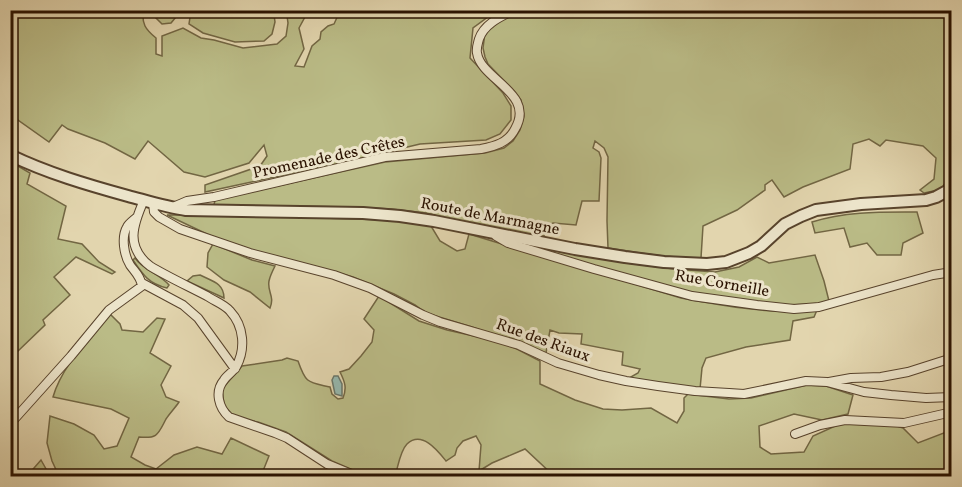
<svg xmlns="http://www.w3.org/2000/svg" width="962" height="487" font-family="Vollkorn,serif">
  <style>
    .green { fill: #babb86; stroke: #726643; stroke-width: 1.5 }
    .water { fill: #95b8af; stroke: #6a7669; stroke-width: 1.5 }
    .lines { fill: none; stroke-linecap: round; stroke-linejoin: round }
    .stream { stroke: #6a7669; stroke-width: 2 }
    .minor-casing { stroke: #58432c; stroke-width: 10 }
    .tertiary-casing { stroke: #58432c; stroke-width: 14 }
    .minor { stroke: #ece4ca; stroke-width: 8 }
    .tertiary { stroke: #ece4ca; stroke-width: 10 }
    .labels { text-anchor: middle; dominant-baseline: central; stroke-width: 6; stroke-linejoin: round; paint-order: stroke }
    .street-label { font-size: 16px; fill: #2a1200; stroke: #ece4ca }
  </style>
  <rect width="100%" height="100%" fill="#e2d5ae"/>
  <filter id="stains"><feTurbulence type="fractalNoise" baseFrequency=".00333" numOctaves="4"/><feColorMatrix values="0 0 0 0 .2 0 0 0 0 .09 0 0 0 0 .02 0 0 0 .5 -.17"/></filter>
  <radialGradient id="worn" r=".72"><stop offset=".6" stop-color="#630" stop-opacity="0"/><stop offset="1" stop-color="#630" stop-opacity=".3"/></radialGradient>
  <path class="green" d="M 11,10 L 143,11 C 142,24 145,29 156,38 L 156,54 L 162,56 L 162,36 L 183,28 L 201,38 L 214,40 L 243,48 L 277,44 L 286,36 L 288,23 L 287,16 L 282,11 L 316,11 L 314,16 L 305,17 L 299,28 L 304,49 L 295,66 L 304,67 L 312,46 L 320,39 L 321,32 L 328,26 L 334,24 L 340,11 L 496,11 L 473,28 L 470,58 L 503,93 L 511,106 L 511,120 L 500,134 L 486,140 L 420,144 L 336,164 L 205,192 L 205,185 L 260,166 L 267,156 L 264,145 L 249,163 L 205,177 L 184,172 L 148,141 L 135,159 L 105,143 L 68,129 L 62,125 L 49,142 L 11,115 Z
    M 152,11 L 181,11 L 171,23 L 162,24 L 154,16 Z
    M 191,11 L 269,11 L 274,15 L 275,22 L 272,34 L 264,41 L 235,42 L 203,33 L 189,24 Z
    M 521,11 L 951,11 L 952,176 C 945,190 939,190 924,193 L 920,190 L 934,179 L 936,158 L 923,146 L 886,140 L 880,146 L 869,139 L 853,144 L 850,169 L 803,187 L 784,197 L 772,180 L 765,185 L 765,190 L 737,210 L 703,226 L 701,258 C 670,258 639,253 608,248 L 607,221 L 608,157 L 604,148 L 595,141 L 593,148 L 599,152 L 601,158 L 599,201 L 582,201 L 576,225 L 553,223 L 544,229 L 544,237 L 470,224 L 426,213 L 391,209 L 352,207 L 214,205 L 215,200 L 385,162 L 485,153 L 504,148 L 513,141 L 520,130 L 524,116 L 521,100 L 513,90 L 488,64 L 485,57 L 483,48 L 485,33 L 501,20 Z
    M 11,162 L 30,173 L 27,184 L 66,206 L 58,239 L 82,244 L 99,262 L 115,272 L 112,274 L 76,257 L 54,277 L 70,295 L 43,320 L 45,325 L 17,352 L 10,345 Z
    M 917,212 L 923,233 L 903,243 L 901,255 L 877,255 L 867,243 L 850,247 L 844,228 L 815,233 L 812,222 C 846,211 882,212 917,212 Z
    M 167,215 L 219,215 L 389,220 L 431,226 L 440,241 L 457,251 L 465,249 L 469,234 L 681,298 C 724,306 774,315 817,310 L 814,317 L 793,321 L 790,340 L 746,347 L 706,358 L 702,368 L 700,389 L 629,378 L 638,373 L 640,369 L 622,365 L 623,352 L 581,344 L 582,334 L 559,333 L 550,330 L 546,353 L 472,327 L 426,313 L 415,305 L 394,294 L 353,277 L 321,268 L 255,252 L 209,235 Z
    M 213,244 L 252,260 L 275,266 C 273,270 270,276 269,281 C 267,292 275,296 270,308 L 250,292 L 224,280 L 207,267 L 208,253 Z
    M 556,249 L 627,263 L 674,269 L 715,272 L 739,267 L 757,257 L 769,263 L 815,255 L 824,281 L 829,301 L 819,304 L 780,305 L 692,294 L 552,253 Z
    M 135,258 C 143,270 160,274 169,285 L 167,288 C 149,284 143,275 133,260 Z
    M 200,275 C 212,281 224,283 224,298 L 187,281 L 193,276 Z
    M 379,296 L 419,321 L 447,330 L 492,340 L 515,348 L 540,361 L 540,384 L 575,400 L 603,409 L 622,410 L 651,408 L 677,423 L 684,411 L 684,398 L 688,394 L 729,399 L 751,398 L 807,385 L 826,386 L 853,395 L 848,414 L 822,420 L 794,414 L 759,426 L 760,447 L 771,454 L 804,452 L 813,436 L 844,422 L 891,424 L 903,428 L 918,443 L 944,433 L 951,418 L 951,476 L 554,476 L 525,449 L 492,463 L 479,471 L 481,445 L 476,436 L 463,441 L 457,448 L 455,455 L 446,461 C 438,451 422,430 407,444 C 400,451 398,467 395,476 L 367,476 L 332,461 L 286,432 L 258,422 L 238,418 L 232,415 L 224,405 L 222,389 L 242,366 L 282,360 L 287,358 L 298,361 C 306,384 308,382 330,387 L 332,394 L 338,399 L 343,398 C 347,388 345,382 340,372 L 349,369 L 361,356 L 372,342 L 374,330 L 364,319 Z
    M 110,314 L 120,324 L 122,330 L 143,332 L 157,318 L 165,319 L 150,353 L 171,366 L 161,385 L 166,397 L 179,402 C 175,408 170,413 166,419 C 158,434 158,439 139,437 L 131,457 L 145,465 L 156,469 L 174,455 L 197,447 L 222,454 L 231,438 L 269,456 L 261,476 L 59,476 L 52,461 L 47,443 L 50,416 L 74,424 L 94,435 L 104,449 L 117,446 L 129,418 L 111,409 L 53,397 C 62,365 90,339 110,314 Z
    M 41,460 L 50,476 L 27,476 Z"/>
  <path class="water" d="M 334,376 L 338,376 L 342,384 L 342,396 L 335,394 L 332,380 Z"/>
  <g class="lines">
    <path class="stream" d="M 909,10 L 918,10
      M 949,10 L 950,11"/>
    <g class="minor-casing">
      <path id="minor" d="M 144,200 C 133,225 125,247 150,266 C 168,277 188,286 207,296 C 214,301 224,304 230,311 C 244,326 246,349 236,367 C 233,372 227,375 224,380 C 214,392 219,408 229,417 L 275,433 L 287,438 L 327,464 L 356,476
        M 153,203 L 154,212 L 159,217 L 180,229 L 250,253 L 334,275 L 370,288 L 423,315 L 440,322 L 519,345 L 558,363 L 599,375 L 626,381 L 658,386 L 695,391 L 729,393 L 744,394 L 806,381 L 827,382 L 864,392 L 891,395 L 926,398 L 952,397
        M 173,207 L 187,201 L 214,197 L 385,157 L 481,149 C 495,146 508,143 515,129 C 536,93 481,80 477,53 C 476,48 478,43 479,39 C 484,24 500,17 514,10
        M 496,236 L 508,243 L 594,269 L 692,296 L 757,305 L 794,309 L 819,307 L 933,275 L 952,272
        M 142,283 L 183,305 L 198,318 L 235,369
        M 829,382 L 851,378 L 881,377 L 908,372 L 952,358
        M 10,424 L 71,356 L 104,316 L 109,310 L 142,286 C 141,277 135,272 130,265 C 124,255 121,237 127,227 C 129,223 134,220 137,217
        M 795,434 L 820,425 L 845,420 L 904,423 L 952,412"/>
    </g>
    <g class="tertiary-casing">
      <path id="tertiary" d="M 10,155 C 47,173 88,185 128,196 C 147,201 166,207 186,210 L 363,213 L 400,216 L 434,221 L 575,249 L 625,257 L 664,262 L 707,264 L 726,262 L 749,253 L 761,246 L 785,224 L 801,216 L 816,210 L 861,204 L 926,200 L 936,197 L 947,191 L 952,185"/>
    </g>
    <use href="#minor" class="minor"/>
    <use href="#tertiary" class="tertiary"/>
  </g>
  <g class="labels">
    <g class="street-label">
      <text transform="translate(329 158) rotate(-12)">Promenade des Crêtes</text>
      <text transform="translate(490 217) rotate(11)">Route de Marmagne</text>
      <text transform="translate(722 284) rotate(10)">Rue Corneille</text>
      <text transform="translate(543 341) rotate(20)">Rue des Riaux</text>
    </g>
  </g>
  <rect width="962" height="487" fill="none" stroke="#e2d5ae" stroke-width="36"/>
  <rect x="12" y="12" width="938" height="463" fill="none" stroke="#2a1200" stroke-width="3"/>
  <rect x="18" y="18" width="926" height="451" fill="none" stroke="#2a1200" stroke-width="1.5"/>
  <rect width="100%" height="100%" filter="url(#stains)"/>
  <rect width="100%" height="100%" fill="url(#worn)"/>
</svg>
